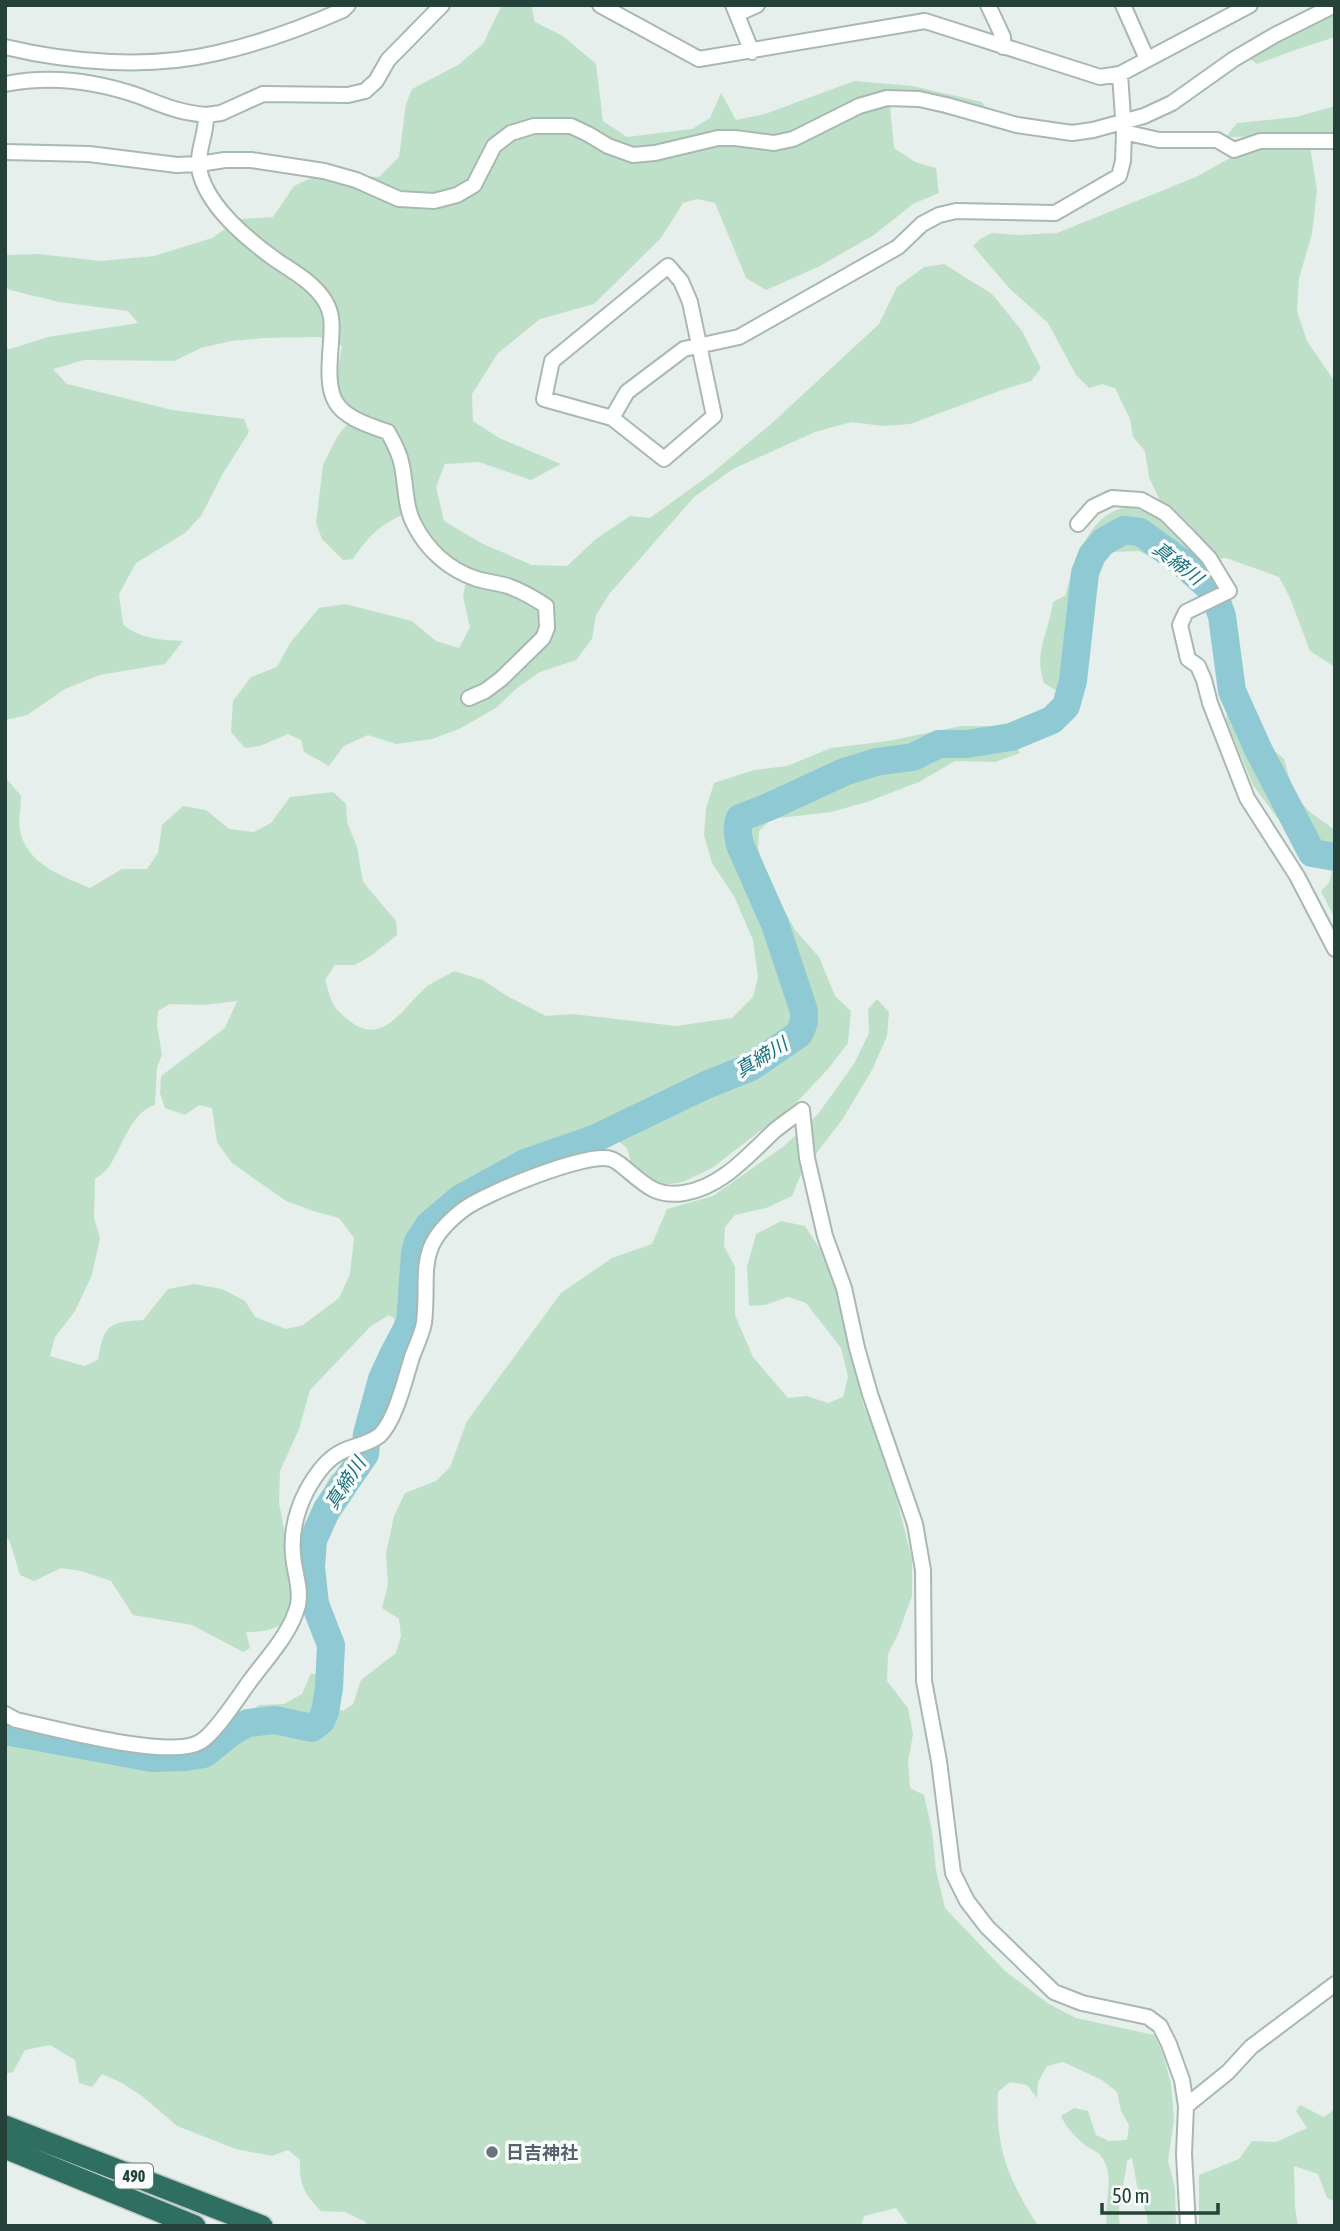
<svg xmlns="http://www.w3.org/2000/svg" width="1340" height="2231" font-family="'Asap Condensed','Noto Sans JP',sans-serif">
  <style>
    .green { fill: #bfe0c8; fill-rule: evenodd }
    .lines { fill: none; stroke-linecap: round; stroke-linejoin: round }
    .river { stroke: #8ec9d4; stroke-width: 28 }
    .street-casing { stroke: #a8b8b2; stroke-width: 18 }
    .highway-casing { stroke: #c2cac8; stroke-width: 24 }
    .street { stroke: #fff; stroke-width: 14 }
    .highway { stroke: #2f6f62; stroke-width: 21 }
    .worship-dot { fill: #6b7280; stroke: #f7fbf9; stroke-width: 2.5 }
    .labels { text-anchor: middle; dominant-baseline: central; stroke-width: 7; stroke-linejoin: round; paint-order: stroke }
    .shield { fill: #f7fbf9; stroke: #637a73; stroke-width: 2 }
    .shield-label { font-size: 16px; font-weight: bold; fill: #24423a }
    .worship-label { font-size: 18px; font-weight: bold; fill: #5b616d; stroke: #f7fbf9; text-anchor: start }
    .water-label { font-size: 19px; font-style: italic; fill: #1c6f80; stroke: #f7fbf9 }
  </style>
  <rect width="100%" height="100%" fill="#e6efeb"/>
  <path class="green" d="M 502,5 L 531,5 L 535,22 L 563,36 L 596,64 L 603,121 L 627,137 L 692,129 L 710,118 L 721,93 L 736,120 L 765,114 L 854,81 L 913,86 L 982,102 L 988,111 L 910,93 L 890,106 L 894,148 L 915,162 L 936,168 L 939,193 L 913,204 L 874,235 L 820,266 L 766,290 L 746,278 L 715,203 L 697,199 L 683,203 L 661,238 L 594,304 L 540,319 L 498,353 L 472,394 L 473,421 L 499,438 L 561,464 L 531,480 L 479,462 L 445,464 L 436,487 L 444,521 L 483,544 L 532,565 L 567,566 L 596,539 L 630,516 L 650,518 L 711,474 L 771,424 L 879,324 L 897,287 L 924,267 L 944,264 L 992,294 L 1022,331 L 1041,368 L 1031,381 L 1005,389 L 910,424 L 883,426 L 851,422 L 815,432 L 733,469 L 694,497 L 610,593 L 596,615 L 592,639 L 576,660 L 540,672 L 517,688 L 496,708 L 459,729 L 432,739 L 396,744 L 368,735 L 344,746 L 329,766 L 304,752 L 301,740 L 288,734 L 260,746 L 245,748 L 231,732 L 233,701 L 251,677 L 277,667 L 290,643 L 319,608 L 345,604 L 412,621 L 436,641 L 459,648 L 470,627 L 463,597 L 468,570 L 452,557 L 433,547 L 404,514 C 378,526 369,536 353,559 L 343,560 L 322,539 L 316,523 L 323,465 L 337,437 L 355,414 C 331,392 337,375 342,346 L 320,337 L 264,338 L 231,341 L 201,348 L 174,361 L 84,360 L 53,369 L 67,384 L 172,410 L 244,419 L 249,432 L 222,475 L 201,516 L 185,533 L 136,563 L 119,594 L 123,624 C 139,639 162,640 183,641 L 165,664 L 100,675 L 65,689 L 27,715 L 5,720 L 5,348 L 10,349 L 48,337 L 138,323 L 128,311 L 59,302 L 10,290 L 5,287 L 5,255 L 38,254 L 101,261 L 154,256 L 212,238 L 240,219 L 273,217 L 294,186 L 320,174 L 379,177 L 399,157 L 406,104 L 412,89 L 458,65 L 483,44 Z
    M 1335,8 L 1335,37 L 1298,49 L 1257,64 L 1248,57 Z
    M 1335,106 L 1335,135 L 1226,137 L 1237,123 L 1296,117 Z
    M 1265,146 L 1310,147 L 1317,190 L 1312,234 L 1299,278 L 1297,311 L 1307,341 L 1335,382 L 1335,667 L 1310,651 L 1290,598 L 1279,577 L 1226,558 L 1200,562 L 1193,579 L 1139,551 L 1112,552 L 1095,574 L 1075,637 L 1064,691 L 1057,691 L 1044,683 C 1033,652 1049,632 1053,602 L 1066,595 C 1072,565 1092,504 1133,508 C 1140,509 1147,513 1154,515 L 1163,508 L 1149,477 L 1145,451 L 1133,437 L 1130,419 L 1115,388 L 1102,384 L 1089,388 L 1076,375 L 1048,323 L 1010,289 L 973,246 L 980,239 L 992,233 L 1019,235 L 1057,233 L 1196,177 L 1239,153 Z
    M 1244,704 L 1268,746 L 1284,759 L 1294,795 L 1311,813 L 1335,830 L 1335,919 L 1321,891 L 1329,883 L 1332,871 L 1311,858 L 1284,827 L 1253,785 L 1226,720 L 1228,706 Z
    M 961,726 L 1009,726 L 1020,753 L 995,762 L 955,761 L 919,782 L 867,802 L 831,812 L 771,819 L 759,831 L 758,848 L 765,875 L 795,930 L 819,957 L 835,996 L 851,1011 L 848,1043 L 828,1069 L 794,1105 L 712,1168 L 683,1182 L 663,1185 L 648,1177 L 631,1162 L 627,1148 L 618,1141 L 601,1143 L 511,1177 L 459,1192 L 435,1210 L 417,1227 L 406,1254 L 401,1285 L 407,1313 L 416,1331 L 409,1355 L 375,1434 L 356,1438 C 361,1421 364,1402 371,1385 C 381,1362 396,1344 394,1318 L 389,1315 L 371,1326 L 310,1390 L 299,1429 L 280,1471 L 279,1503 L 285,1533 L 301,1540 L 312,1511 L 331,1475 L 353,1460 L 363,1466 L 354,1496 L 327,1535 L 321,1574 L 309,1611 C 287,1623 271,1633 246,1632 L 250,1648 L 243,1652 L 192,1625 L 133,1615 L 111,1581 L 81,1571 L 61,1568 L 34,1581 L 20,1575 L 10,1542 L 5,1534 L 5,777 L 21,796 C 21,807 18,820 20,830 C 26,864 62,876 90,888 L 122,869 L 147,869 L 158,853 L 162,825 L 183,806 L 206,810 L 229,829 L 254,832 L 271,823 L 290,797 L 333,792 L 346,804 L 347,822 L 357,847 L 363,882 L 396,921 L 397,935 L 372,955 L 355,965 L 335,965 L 325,980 C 332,1002 331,1007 350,1021 C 382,1047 403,1008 425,988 C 433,981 445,977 454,971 L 483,980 L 507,996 L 546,1016 L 573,1014 L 676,1026 L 732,1018 L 753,997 L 758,977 L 753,940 L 734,896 L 712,863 L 704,835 L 706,809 L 714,783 L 754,770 L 787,766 L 831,748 L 888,741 ZM 237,1001 L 225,1028 L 161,1076 L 160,1093 L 165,1108 L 185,1115 L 199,1105 L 212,1108 L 217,1142 L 232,1163 L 286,1201 L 313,1211 L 339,1218 L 354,1238 L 350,1274 L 339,1298 L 303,1325 L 286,1329 L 255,1317 L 245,1301 L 222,1289 L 194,1284 L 168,1289 L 143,1320 C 108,1322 104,1325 98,1360 L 84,1366 L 50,1356 L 55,1337 L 75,1311 L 92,1275 L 100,1238 L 94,1218 L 95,1179 C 99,1176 105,1172 108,1168 C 121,1151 130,1112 155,1105 L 157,1067 L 162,1055 L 157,1025 L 158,1011 L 170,1004 L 203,1005 Z
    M 877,999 L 889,1012 L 887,1036 L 872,1070 L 842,1120 L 802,1172 L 792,1196 L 766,1208 L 735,1215 L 725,1227 L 724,1246 L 735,1267 L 735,1315 L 753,1357 L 788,1398 L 807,1396 L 828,1403 L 843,1397 L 848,1377 L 841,1348 L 806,1303 L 788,1297 L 765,1305 L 749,1306 L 747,1267 L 756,1234 L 781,1221 L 805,1226 L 830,1264 L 839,1294 L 863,1404 L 883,1445 L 912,1559 L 912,1596 L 899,1632 L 888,1654 L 887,1681 L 908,1708 L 913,1734 L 908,1762 L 910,1788 L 924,1795 L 932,1830 L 936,1870 L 945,1908 L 1005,1971 L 1049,2004 L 1076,2018 L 1154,2035 L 1162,2051 L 1171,2083 L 1174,2120 L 1168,2161 L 1175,2188 L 1176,2226 L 1148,2226 L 1147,2216 L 1137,2186 L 1132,2158 L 1127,2161 C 1125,2186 1116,2200 1120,2226 L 1107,2226 C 1103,2202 1117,2176 1100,2155 C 1097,2151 1090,2149 1086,2146 C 1077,2139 1065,2126 1061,2116 L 1074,2108 L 1088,2111 L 1096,2135 L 1109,2141 L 1127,2140 L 1129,2125 L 1121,2111 L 1117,2092 L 1102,2080 L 1063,2062 L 1047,2066 L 1038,2082 L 1037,2098 L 1027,2085 L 1010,2082 L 998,2092 C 995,2148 1008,2179 1038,2226 L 909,2226 L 896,2208 L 864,2216 L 861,2226 L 367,2226 L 366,2222 L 345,2212 L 321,2211 C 304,2194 299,2184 300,2160 L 288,2150 L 272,2156 L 236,2149 L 177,2126 L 142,2096 L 122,2083 L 102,2074 L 92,2087 L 79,2083 L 75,2060 L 50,2045 L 25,2050 L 13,2072 L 5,2074 L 5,1740 L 108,1763 L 164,1767 L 193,1766 L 224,1750 L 240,1718 L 259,1705 L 284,1704 L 302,1694 L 311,1673 L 323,1677 L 323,1699 L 343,1711 L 353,1704 L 361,1680 L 396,1653 L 401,1636 L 399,1619 L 382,1608 L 388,1585 L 386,1553 L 394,1516 L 405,1493 L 436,1481 L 450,1467 L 467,1421 L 561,1293 L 612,1258 L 652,1244 L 667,1209 L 713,1196 L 784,1146 L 818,1114 L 854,1064 L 869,1033 L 868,1009 Z
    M 1300,2105 L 1324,2117 L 1335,2109 L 1335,2202 L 1327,2198 L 1318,2174 L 1294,2166 L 1295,2207 L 1298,2226 L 1199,2226 L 1199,2175 L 1239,2159 L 1252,2141 L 1276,2142 L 1307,2128 L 1296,2111 Z"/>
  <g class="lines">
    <path class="river" d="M 5,1731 L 152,1758 L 186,1757 L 204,1754 L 233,1731 L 248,1723 L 275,1720 L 312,1728 L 321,1721 L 325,1712 L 329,1688 L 331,1645 L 315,1604 L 311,1567 L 313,1540 L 327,1509 L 365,1454 L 367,1434 L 382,1379 L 393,1355 L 410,1323 L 415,1253 L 418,1242 L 429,1225 L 461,1198 L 525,1163 L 594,1139 L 706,1085 L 751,1067 L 799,1034 L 804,1022 L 804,1011 L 775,924 L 740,845 C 738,835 736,827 740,818 L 766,808 L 844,772 L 876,762 L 913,757 L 939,744 L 967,744 L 1011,737 L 1052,720 L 1066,706 L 1073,681 L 1085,573 L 1092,555 L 1103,542 L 1124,530 L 1140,532 L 1180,561 L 1210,588 L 1215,596 L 1222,616 L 1232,691 L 1258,749 L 1312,853 L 1335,857"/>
    <g class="street-casing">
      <path id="street" d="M 442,5 L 388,60 L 376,81 L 365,91 L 348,95 L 263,94 L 221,113 L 206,115 C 207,133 197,150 199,168 C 205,205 247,239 276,260 C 294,272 313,282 325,301 C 333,314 332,327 331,342 C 326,402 330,413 388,432 C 394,443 400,454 402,466 C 406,485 405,507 414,524 C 427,550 449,570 477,579 C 487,582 498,583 508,586 C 522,591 534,598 546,606 L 547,628 L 543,638 L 501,679 L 485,691 L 469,698
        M 600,5 L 699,59 L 925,21 L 1100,77 L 1120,74 L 1250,5
        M 733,5 L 752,52
        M 988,5 L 1003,37 L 1003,47
        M 1123,5 L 1147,59
        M 737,14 L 757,5
        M 5,47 C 72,63 150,69 217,53 C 261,43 302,28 343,10 L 348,5
        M 1120,74 L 1124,132 L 1159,140 L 1217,140 L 1234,150 L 1260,141 L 1335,141
        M 5,84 C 50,75 96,81 139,96 C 165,106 177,112 206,115
        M 5,152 L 89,154 L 177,165 L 199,164 L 225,160 L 251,160 L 324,171 L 356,180 L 399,199 L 434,201 L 457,195 L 474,185 L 494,146 L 511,133 L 534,126 L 571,126 L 588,134 L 608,146 L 633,155 L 655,153 L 718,138 L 735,138 L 774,143 L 793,139 L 859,106 L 887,98 L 919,99 L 946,105 L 1017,125 L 1072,133 L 1093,130 L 1144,116 L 1172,103 L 1234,59 L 1275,35 L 1335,5
        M 668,266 L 681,281 L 690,302 L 714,416 L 664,459 L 612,418 L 544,399 L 552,361 Z
        M 612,418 L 627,392 L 684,349 L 739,337 L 898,247 L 922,224 L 939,215 L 956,211 L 1055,213 L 1119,176 L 1123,161 L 1124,132
        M 1078,524 L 1093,507 L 1112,498 L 1141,500 L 1165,513 L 1189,537 L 1209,558 L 1229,591 L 1186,612 L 1180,625 L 1188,659 L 1198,666 L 1204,680 L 1210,703 L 1247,798 L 1297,876 L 1335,949
        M 802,1110 L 807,1158 L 825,1236 L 844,1288 L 857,1348 L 870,1394 L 915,1524 L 923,1570 L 924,1681 L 939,1761 L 953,1873 L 967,1901 L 987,1927 L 1054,1992 L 1082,2003 L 1148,2017 L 1160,2026 L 1169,2044 L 1182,2080 L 1186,2106 L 1184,2154 L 1188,2226
        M 5,1714 L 16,1720 C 53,1728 170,1760 200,1742 C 215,1734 239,1696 250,1681 C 267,1658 291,1633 298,1605 C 301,1591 296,1576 294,1563 C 290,1539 295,1514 306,1492 C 314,1477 325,1460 341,1452 C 354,1445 368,1445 380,1435 C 396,1419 405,1379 412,1357 C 416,1346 422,1334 424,1323 C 430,1270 413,1248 464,1209 C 484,1194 588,1151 611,1159 C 617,1161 621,1165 626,1169 C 646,1186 657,1197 684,1193 C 721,1187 748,1156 773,1132 C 782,1124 793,1117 802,1110
        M 1186,2106 L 1228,2072 L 1251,2047 L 1335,1984"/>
    </g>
    <g class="highway-casing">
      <path id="highway" d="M 5,2126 L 262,2226
        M 5,2148 L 195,2226"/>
    </g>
    <use href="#street" class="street"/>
    <use href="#highway" class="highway"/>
  </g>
  <circle class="worship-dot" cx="492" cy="2152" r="7"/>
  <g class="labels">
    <rect class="shield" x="115" y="2163.5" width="38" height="25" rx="5"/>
    <g class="shield-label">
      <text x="134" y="2176">490</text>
    </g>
    <g class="worship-label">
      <text x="506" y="2152">日吉神社</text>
    </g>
    <g class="water-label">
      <text transform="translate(1178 563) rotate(38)">真締川</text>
      <text transform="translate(761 1057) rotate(-31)">真締川</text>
      <text transform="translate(345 1483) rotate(-57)">真締川</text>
    </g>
  </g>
  <rect width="1340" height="2231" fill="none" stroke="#24423a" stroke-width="14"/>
  <path d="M1102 2203v10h116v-10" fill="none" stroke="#24423a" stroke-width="3.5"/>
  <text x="1112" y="2203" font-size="21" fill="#24423a" stroke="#f7fbf9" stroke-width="5" paint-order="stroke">50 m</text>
</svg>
